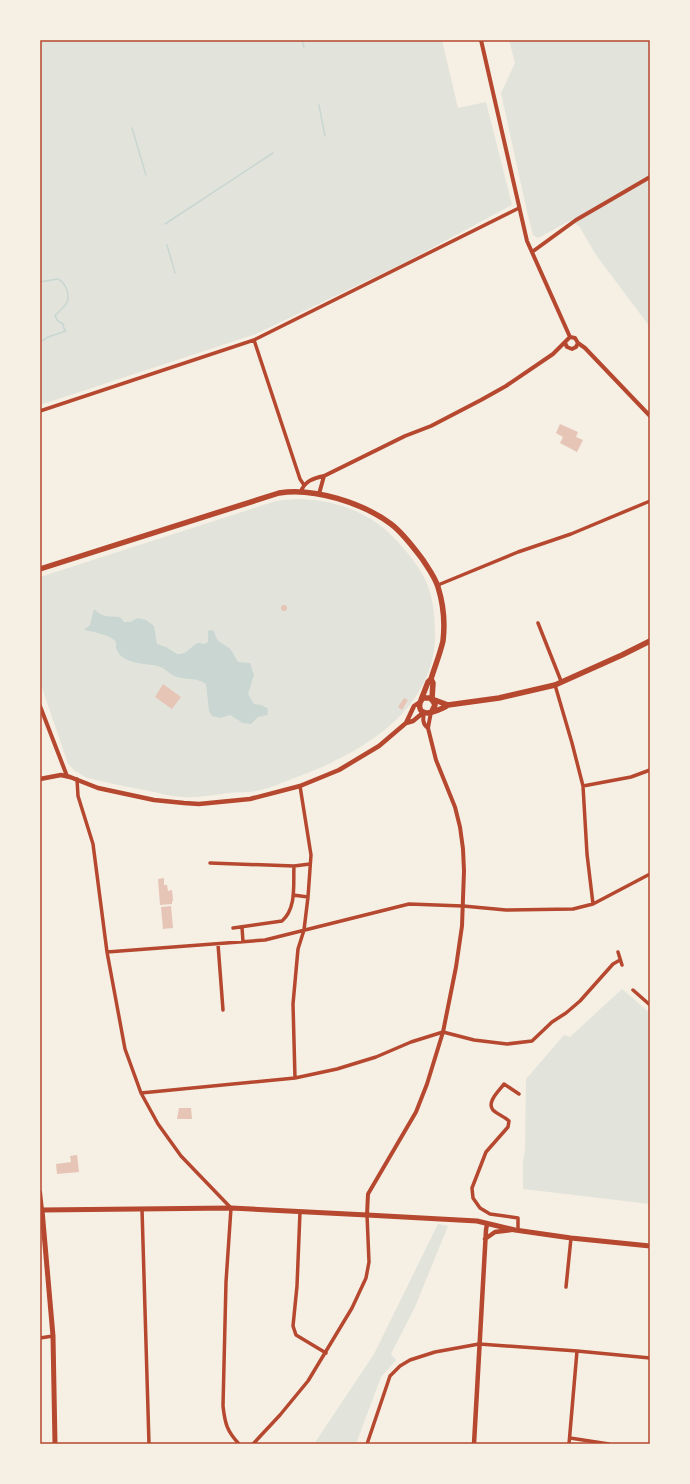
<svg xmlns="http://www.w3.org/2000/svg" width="690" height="1484" font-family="Manrope,sans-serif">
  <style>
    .green { fill: #e2e4dc }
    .water { fill: #c9d6d2 }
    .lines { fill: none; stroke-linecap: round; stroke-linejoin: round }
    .stream { stroke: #c9d6d2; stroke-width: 1.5 }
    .building { fill: #e6c5b7 }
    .minor { stroke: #b5482f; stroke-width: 3.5 }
    .tertiary { stroke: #b5482f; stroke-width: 4 }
    .secondary { stroke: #b5482f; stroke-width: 4.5 }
    .primary { stroke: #b5482f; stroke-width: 5 }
    .trunk { stroke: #b5482f; stroke-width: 5.5 }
    .neatline { fill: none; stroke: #b5482f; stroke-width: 1.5 }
  </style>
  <rect width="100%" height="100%" fill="#f6efe4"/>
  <path class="green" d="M 40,40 L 442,40 L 458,108 L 486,102 L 512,205 L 406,262 L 256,334 L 40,405 Z
    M 509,40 L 650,40 L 650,327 L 596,255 L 579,226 L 569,221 L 542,236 L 538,238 L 533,235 L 528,216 L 501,93 L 515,63 Z
    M 295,499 C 340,499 377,515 405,550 C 428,578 434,593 435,630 C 438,709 362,753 297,777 C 285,781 272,788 260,790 C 250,793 238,792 228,793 C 213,795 197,798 183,797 C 173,797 163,794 154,792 C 132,788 110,783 87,778 L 75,771 L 68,764 L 40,682 L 40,577 L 276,501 Z
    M 622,989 L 650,1013 L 650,1204 L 523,1189 L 523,1161 L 525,1150 L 526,1079 L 564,1035 L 570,1037 Z
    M 438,1224 L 448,1226 L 415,1307 L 391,1354 L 396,1360 L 381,1377 L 356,1444 L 314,1444 L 374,1354 Z"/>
  <path class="water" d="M 94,609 C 103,618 109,616 120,617 L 124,622 L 130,622 L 138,618 L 146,620 L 154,626 L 157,644 L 166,647 L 177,654 C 179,654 182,654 184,653 C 192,650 194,640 204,644 L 208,642 L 208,631 L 210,630 L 214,631 C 217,643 221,642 229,648 C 233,651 235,658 238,662 L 250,663 L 254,675 L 248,694 L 254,704 L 261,705 L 267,708 L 268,712 L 267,715 L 258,717 L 251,724 L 243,723 L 230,715 L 220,718 L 212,716 L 209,711 L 206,684 C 196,677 188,680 177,677 C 170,675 165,668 158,666 C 148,664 136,664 128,660 C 122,658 117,653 116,647 C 116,643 117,644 115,641 C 112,636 91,631 84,630 L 90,625 Z"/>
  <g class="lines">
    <path class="stream" d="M 302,40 L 304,47
      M 319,105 L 325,136
      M 132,128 L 146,175
      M 165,224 L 273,153
      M 167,245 L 175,273
      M 40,282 L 58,279 C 66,283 71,296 66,304 C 63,308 58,312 55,316 L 58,321 L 63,324 L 64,329 L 66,331 L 48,337 L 40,342"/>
  </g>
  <path class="building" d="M 560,424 L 578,432 L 576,437 L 583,440 L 577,452 L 560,443 L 563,437 L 556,433 Z
    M281 608a3 3 0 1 1 6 0a3 3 0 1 1-6 0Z
    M 163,684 L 181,697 L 172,709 L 155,697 Z
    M 404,698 L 408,700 L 402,710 L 398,707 Z
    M 164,878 L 164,885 L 167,885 L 168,891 L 172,890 L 173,901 L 172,901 L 172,904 L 160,905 L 158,879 Z
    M 171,906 L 173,928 L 163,929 L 161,907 Z
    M 179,1108 L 191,1108 L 192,1119 L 177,1119 Z
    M 77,1155 L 79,1172 L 57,1174 L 56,1164 L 71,1162 L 70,1156 Z"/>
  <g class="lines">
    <path class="minor" d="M 254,340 L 300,479 L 304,485
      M 40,411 L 254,340 L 519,208
      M 438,585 L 518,552 L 571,534 L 650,501
      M 538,623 L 561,681
      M 555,685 L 572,743 L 583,786 L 587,854 L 593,904
      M 77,779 L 78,796 L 93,844 L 107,952 L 125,1049 L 141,1093 L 158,1124 L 181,1156 L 231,1208 L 226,1282 L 223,1406 C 225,1424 227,1431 239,1444
      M 583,786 L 631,777 L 650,770
      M 210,863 L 294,866 C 293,884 297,908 282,921 L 233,928
      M 294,866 L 310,864
      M 293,895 L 308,897
      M 242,927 L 243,942
      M 218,944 L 223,1010
      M 107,952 L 265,940 L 409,904 L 463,906 L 506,910 L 573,909 L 593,904 L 650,874
      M 618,952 L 622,965
      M 633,990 L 650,1005
      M 295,1078 L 293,1004 L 298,949 L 304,930 L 308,897 L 311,855 L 300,786
      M 141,1093 L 295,1078 L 337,1069 L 376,1057 L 411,1042 L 443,1032 L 474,1040 L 507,1044 L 532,1041 L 552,1022 L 566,1013 L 580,1001 L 613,964 L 620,960
      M 142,1209 L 149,1444
      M 300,1212 L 297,1286 L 293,1326 L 296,1335 L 326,1353
      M 518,1230 L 518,1218 L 490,1214 L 480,1208 L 473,1198 L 472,1188 L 486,1152 L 508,1127 L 509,1121 C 505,1117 497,1114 493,1110 C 486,1102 500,1090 504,1084 L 519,1094
      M 566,1287 L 571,1238
      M 40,1338 L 53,1336
      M 570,1438 L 609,1444
      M 253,1444 L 280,1415 L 308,1381 L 352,1308 L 366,1278 L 369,1262 L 367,1215
      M 367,1444 L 390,1376 L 400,1366 L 410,1360 L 435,1352 L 479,1344 L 577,1351 L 650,1358
      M 569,1444 L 577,1351"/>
    <path class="tertiary" d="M 481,40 L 527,241 L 570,337
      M 532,252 L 576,220 L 650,177
      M 565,343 L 567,347 L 572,349 L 576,347 L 578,343
      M 301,492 C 304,481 314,478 324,476 L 405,436 L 431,426 L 481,400 L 506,386 L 553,354 L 570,337 L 575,338 L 578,343 L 585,348 L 650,416
      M 319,494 L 324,476
      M 40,706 L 67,776
      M 428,728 L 431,712
      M 40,1192 L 42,1210
      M 367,1215 L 368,1194 L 416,1112 L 427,1084 L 443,1032 L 456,967 L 462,926 L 464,871 L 463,849 L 460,827 L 455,807 L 436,760 L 428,728 C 422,724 423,718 424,712"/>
    <path class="secondary" d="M 406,723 L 414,706 L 420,702
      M 40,779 L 61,775 L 70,777 L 98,788 L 154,800 L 184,803 L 199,804 L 250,799 L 300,786 L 339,770 L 379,746 L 406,723 L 413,721 L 424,712
      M 485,1239 L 495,1232 L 511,1230
      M 474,1444 L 486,1230 L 487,1224"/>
    <path class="primary" d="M 55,1444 L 53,1336 L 42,1210 L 231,1208 L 367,1215 L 477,1221 L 515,1230 L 571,1238 L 650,1246"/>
    <path class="trunk" d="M 40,569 L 279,493 C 313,487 363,503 391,524 C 403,533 414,548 423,560 C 428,568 435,577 438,587 C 443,603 445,624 443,641 C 440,654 435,666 431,679 L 428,682 L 421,700
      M 431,679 L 433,683 L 432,699
      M 432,699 L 448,705 L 499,698 L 555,685 L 622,655 L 650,641
      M 432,711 L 435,705 L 433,701 L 430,698 L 423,698 C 418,703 418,713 427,713 C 432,713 444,708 448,705"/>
  </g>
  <rect width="690" height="1484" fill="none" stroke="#f6efe4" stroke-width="82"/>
  <rect x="41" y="41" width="608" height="1402" class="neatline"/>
</svg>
